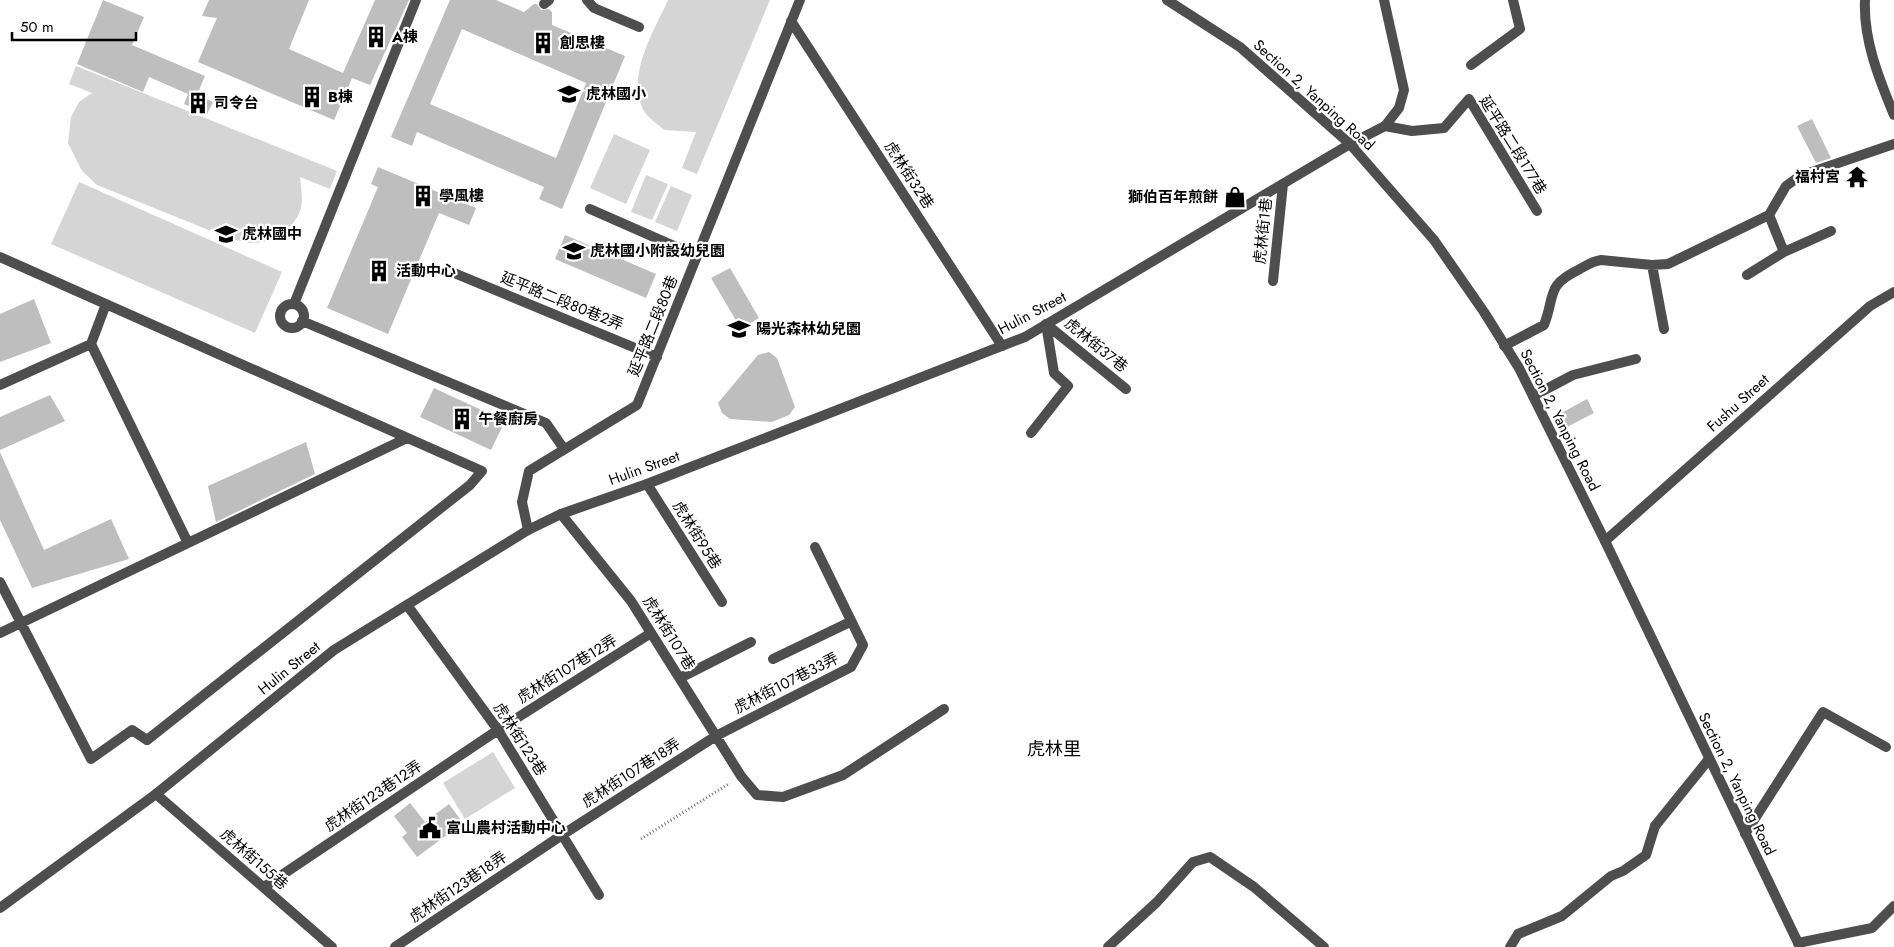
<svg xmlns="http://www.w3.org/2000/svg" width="1894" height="947" font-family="Jost,'Noto Sans TC',sans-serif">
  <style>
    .green { fill: #d5d5d5 }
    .building { fill: #bebebe; fill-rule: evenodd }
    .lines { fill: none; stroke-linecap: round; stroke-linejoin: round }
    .path { stroke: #707070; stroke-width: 3; stroke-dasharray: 1 2.5; stroke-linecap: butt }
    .service { stroke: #4e4e4e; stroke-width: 10 }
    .minor { stroke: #4e4e4e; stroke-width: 10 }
    .tertiary { stroke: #4e4e4e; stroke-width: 10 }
    .labels { text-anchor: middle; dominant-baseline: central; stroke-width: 4.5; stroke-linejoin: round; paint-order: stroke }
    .poi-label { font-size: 15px; font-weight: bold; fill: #000; stroke: #fff; text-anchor: start }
    .street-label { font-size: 15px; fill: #000; stroke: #fff }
    .quarter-label { font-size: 18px; fill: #000; stroke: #fff }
  </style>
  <rect width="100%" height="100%" fill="#fff"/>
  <path class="green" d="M 668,0 L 770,0 L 697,174 L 682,168 L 696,132 L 664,130 C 658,124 648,118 644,111 C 625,77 654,31 668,0 Z
    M 76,66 L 337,171 L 330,189 L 300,177 C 301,187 303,197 301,208 C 295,229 272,244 250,243 C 244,242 237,240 231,239 L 97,185 L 82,171 L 68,143 L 71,117 L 79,102 L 92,93 L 69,84 Z
    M 614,134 L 650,150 L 626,204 L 590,188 Z
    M 646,175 L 668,184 L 652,220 L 631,212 Z
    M 79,182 L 282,272 L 255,333 L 51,244 Z
    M 671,186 L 692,195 L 677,231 L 655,222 Z
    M 493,752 L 515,788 L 465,819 L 443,783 Z"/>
  <path class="building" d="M 103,0 L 144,17 L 132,45 L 205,76 L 197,95 L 213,102 L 207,114 L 184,104 L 188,94 L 149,77 L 143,92 L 77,64 Z
    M 209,0 L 309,0 L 289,49 L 343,73 L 375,0 L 409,0 L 370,85 L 352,78 L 334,120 L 198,62 L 217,18 L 202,16 Z
    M 450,0 L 496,0 L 524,12 L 534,4 L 537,4 L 541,10 L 549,9 L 552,12 L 552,25 L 625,56 L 562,209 L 539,199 L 544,187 L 417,132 L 412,146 L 391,137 ZM 462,29 L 586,83 L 556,158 L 430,104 Z
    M 1812,119 L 1831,158 L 1816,163 L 1797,126 Z
    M 378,167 L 476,208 L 469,225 L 439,213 L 388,334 L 327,308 L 378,187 L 371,184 Z
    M 565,235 L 656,274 L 646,298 L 555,259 Z
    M 730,268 L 759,318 L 741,329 L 711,278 Z
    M 34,299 L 51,343 L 0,362 L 0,314 Z
    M 769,352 L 777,358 L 795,407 L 789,415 L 772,422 L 730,419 L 722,413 L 718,403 L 758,355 Z
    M 434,388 L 505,421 L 491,450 L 420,417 Z
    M 50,395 L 65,421 L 0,450 L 0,417 Z
    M 1587,399 L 1594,413 L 1563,429 L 1556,416 Z
    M 306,442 L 315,474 L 216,522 L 208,486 Z
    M 0,452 L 44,550 L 111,519 L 129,559 L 32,588 L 0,520 Z
    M 410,803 L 425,822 L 449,804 L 463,823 L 417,857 L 402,837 L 407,833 L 394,816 Z"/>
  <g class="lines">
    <path class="path" d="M 641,839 L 730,783"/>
    <path class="service" d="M 587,0 L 594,8 L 639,27
      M 544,4 L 549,0
      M 791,21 L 1002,346
      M 1471,65 L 1520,29 L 1513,0
      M 1385,126 L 1412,131 L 1444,128 L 1469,99 L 1537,211
      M 590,209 L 697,256
      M 1769,215 L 1784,252
      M 0,257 L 482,471 L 470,485 L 147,740 L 132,730 L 91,759 L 0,582
      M 1652,265 L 1664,329
      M 454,273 L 657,357
      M 1747,275 L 1784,252 L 1831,231
      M 1273,281 L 1283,184
      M 294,304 L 416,0
      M280 316a12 12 0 1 1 24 0a12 12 0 1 1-24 0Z
      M 302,321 L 546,423 L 564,449
      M 1046,324 L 1126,389
      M 91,344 L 188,543 L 407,438
      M 1504,346 L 1544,325 C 1556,294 1545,286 1580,269 C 1587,265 1593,261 1601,260 L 1652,265 L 1668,264 L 1769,215 L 1786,186 L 1800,176 L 1894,144
      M 0,385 L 91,344 L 106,304
      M 1533,396 L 1573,375 L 1636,359
      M 1031,433 L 1068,386 L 1054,373 L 1046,324
      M 647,484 L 722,602
      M 561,514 L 631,601 L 741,776 L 757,795 L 783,797 L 843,775 L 944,709
      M 528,530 L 522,502 L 529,471 L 637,405 L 800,0
      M 407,605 L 498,730 L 599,895
      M 0,633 L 188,543
      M 773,659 L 850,622
      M 680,678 L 751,642
      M 156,794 L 332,947
      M 1655,826 L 1709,759
      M 1745,834 L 1823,712 L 1886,747
      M 264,887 L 498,730 L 651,633
      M 1798,943 L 1872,928 L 1894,906
      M 395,947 L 562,835 L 716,736 L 851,667 L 863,645 L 815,547"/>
    <path class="minor" d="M 1865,0 C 1863,39 1879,79 1894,115
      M 1605,541 L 1870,306 L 1894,292
      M 0,908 L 156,794 L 334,650 L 528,530 L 561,514 L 647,484 L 1025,337 L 1350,144
      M 1108,947 L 1157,902 L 1193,862 L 1210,857 L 1254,887 L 1324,947
      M 1510,947 L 1518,934 L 1562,916 L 1611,876 L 1623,871 L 1646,855 L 1655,826"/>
    <path class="tertiary" d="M 1167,0 L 1240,47 L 1350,144 L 1434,240 L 1484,312 L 1519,368 L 1605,541 L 1800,947
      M 1350,144 L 1385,126 L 1399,108 L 1404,90 L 1384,0"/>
  </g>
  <defs>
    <g id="building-bare" transform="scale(1.725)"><path d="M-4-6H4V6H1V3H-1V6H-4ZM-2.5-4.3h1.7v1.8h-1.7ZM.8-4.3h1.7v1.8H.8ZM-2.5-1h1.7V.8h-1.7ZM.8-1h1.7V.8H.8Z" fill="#000" stroke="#fff" stroke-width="2.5" paint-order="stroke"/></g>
    <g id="school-bare" transform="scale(1.725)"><path d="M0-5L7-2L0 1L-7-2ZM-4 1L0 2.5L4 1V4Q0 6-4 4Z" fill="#000" stroke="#fff" stroke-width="2.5" paint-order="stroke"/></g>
    <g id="temple-bare" transform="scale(1.725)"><path d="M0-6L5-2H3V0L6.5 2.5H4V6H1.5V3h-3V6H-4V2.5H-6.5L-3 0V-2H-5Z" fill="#000" stroke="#fff" stroke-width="2.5" paint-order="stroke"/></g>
    <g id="shop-bare" transform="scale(1.725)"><path d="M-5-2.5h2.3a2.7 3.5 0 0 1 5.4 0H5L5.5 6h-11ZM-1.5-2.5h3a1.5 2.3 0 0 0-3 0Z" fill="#000" stroke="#fff" stroke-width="2.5" paint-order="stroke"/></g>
    <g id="civic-bare" transform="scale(1.725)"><path d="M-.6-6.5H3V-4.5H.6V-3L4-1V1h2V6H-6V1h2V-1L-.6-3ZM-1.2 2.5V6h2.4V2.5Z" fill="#000" stroke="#fff" stroke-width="2.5" paint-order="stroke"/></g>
  </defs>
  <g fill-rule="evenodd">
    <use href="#building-bare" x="376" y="37"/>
    <use href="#building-bare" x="543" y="43"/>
    <use href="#school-bare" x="569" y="94"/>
    <use href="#building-bare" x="312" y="97"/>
    <use href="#building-bare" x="198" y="103"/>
    <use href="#temple-bare" x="1857" y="177"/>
    <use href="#building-bare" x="423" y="196"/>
    <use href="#shop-bare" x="1235" y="197"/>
    <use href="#school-bare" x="226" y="234"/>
    <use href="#school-bare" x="574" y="251"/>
    <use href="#building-bare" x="379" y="271"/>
    <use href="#school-bare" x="739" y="329"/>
    <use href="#building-bare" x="462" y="419"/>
    <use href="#civic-bare" x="430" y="828"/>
  </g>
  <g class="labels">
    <g class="poi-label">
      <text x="392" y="37">A棟</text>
      <text x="560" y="43">創思樓</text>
      <text x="586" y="94">虎林國小</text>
      <text x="328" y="97">B棟</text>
      <text x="214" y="103">司令台</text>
      <text x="1840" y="177" text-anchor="end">福村宮</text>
      <text x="439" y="196">學風樓</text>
      <text x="1218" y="197" text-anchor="end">獅伯百年煎餅</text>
      <text x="242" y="234">虎林國中</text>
      <text x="590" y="251">虎林國小附設幼兒園</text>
      <text x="396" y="271">活動中心</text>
      <text x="756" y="329">陽光森林幼兒園</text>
      <text x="478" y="419">午餐廚房</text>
      <text x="446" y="828">富山農村活動中心</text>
    </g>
    <g class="street-label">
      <text transform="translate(1314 95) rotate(42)">Section 2, Yanping Road</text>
      <text transform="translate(1513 145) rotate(58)">延平路二段177巷</text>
      <text transform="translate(909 175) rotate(57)">虎林街32巷</text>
      <text transform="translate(1263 231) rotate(-84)">虎林街1巷</text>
      <text transform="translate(562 301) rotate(22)">延平路二段80巷2弄</text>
      <text transform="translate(1032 313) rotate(-28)">Hulin Street</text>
      <text transform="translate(653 326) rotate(-68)">延平路二段80巷</text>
      <text transform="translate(1096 345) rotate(39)">虎林街37巷</text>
      <text transform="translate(1738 403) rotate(-42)">Fushu Street</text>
      <text transform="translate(1560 420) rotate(63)">Section 2, Yanping Road</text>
      <text transform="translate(644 468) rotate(-20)">Hulin Street</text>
      <text transform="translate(697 535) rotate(58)">虎林街95巷</text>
      <text transform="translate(669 633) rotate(58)">虎林街107巷</text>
      <text transform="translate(289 668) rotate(-39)">Hulin Street</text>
      <text transform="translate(567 669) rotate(-32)">虎林街107巷12弄</text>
      <text transform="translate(786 683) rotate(-27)">虎林街107巷33弄</text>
      <text transform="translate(520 739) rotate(57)">虎林街123巷</text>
      <text transform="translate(631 773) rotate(-33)">虎林街107巷18弄</text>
      <text transform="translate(1737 784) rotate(64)">Section 2, Yanping Road</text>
      <text transform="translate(373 796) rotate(-34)">虎林街123巷12弄</text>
      <text transform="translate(254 859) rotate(41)">虎林街155巷</text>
      <text transform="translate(458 887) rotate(-34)">虎林街123巷18弄</text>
    </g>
    <g class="quarter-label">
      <text x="1054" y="749">虎林里</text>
    </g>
  </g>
  <path d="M12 32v8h124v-8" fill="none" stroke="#000000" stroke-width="2.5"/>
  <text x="20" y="32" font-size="15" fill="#000000" stroke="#ffffff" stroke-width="4" paint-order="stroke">50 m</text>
</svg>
